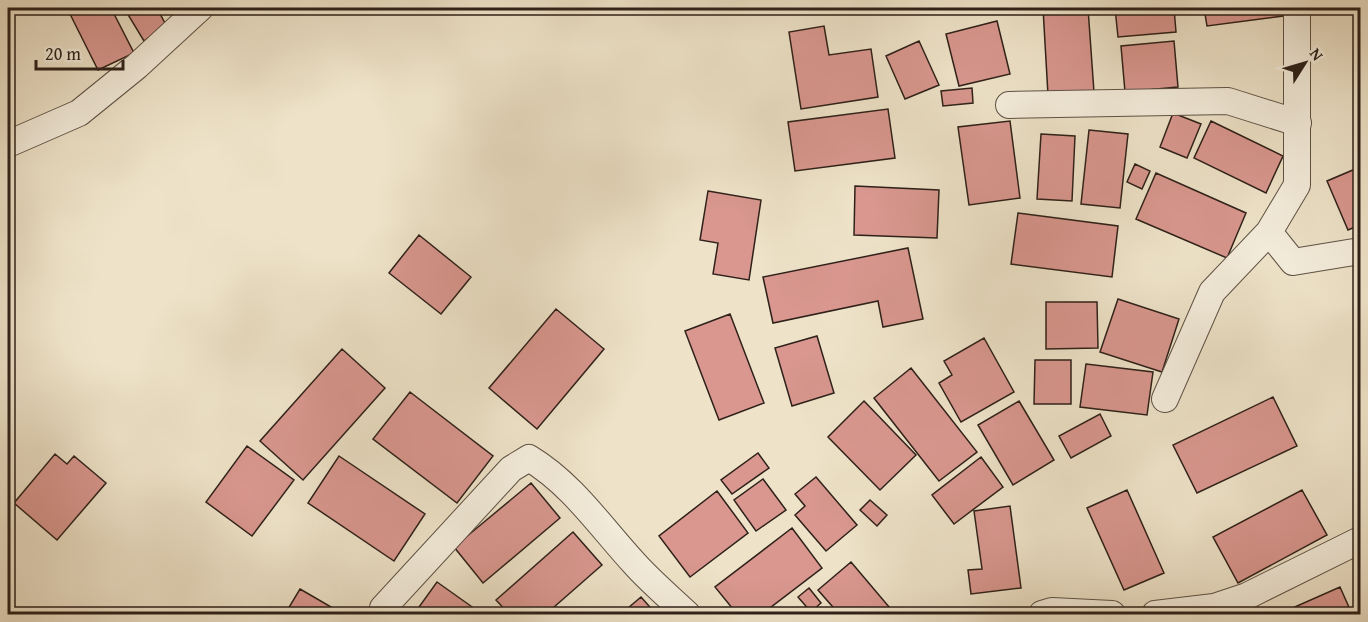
<svg xmlns="http://www.w3.org/2000/svg" width="1368" height="622" font-family="'Gentium Book Plus',serif">
  <style>
    .building { fill: #d9978f; stroke: #2e2119; stroke-width: 1.5 }
    .lines { fill: none; stroke-linecap: round; stroke-linejoin: round }
    .street-casing { stroke: #5e5245; stroke-width: 28 }
    .street { stroke: #f4eddc; stroke-width: 26 }
  </style>
  <rect width="100%" height="100%" fill="#eee3c9"/>
  <filter id="stains"><feTurbulence type="fractalNoise" baseFrequency=".00333" numOctaves="4"/><feColorMatrix values="0 0 0 0 .2 0 0 0 0 .09 0 0 0 0 .02 0 0 0 .5 -.17"/></filter>
  <radialGradient id="worn" r=".72"><stop offset=".6" stop-color="#630" stop-opacity="0"/><stop offset="1" stop-color="#630" stop-opacity=".3"/></radialGradient>
  <path class="building" d="M 74,8 L 111,8 L 134,53 L 98,70 L 68,10 Z
    M 124,8 L 157,8 L 167,27 L 144,41 Z
    M 1043,8 L 1088,8 L 1094,92 L 1048,95 Z
    M 1115,8 L 1174,8 L 1176,32 L 1118,37 Z
    M 1204,8 L 1282,8 L 1283,16 L 1207,26 Z
    M 997,21 L 1010,74 L 959,86 L 946,34 Z
    M 824,26 L 829,55 L 871,49 L 878,97 L 801,109 L 789,32 Z
    M 919,41 L 939,85 L 905,99 L 886,56 Z
    M 1174,41 L 1178,87 L 1125,92 L 1121,46 Z
    M 972,88 L 973,103 L 943,106 L 941,91 Z
    M 888,109 L 895,158 L 795,171 L 788,122 Z
    M 1173,113 L 1201,124 L 1187,158 L 1160,147 Z
    M 1010,121 L 1020,198 L 969,205 L 958,127 Z
    M 1211,121 L 1283,156 L 1266,193 L 1194,158 Z
    M 1089,130 L 1128,134 L 1120,208 L 1081,204 Z
    M 1041,134 L 1075,136 L 1072,201 L 1037,199 Z
    M 1135,164 L 1150,171 L 1142,189 L 1127,182 Z
    M 1360,167 L 1360,225 L 1348,230 L 1327,181 Z
    M 1156,173 L 1246,213 L 1227,258 L 1136,219 Z
    M 855,186 L 939,190 L 937,238 L 854,235 Z
    M 708,191 L 761,200 L 749,280 L 713,274 L 718,243 L 700,240 Z
    M 1018,213 L 1118,226 L 1112,277 L 1011,264 Z
    M 419,235 L 471,277 L 441,314 L 389,273 Z
    M 908,248 L 923,319 L 883,327 L 878,301 L 773,323 L 763,277 Z
    M 1118,299 L 1179,319 L 1162,372 L 1100,352 Z
    M 1046,302 L 1097,302 L 1098,348 L 1046,349 Z
    M 556,309 L 604,349 L 537,429 L 489,388 Z
    M 730,314 L 764,403 L 719,420 L 685,331 Z
    M 817,336 L 834,393 L 792,406 L 775,348 Z
    M 984,338 L 1014,392 L 961,422 L 939,383 L 952,375 L 944,361 Z
    M 342,349 L 385,388 L 303,480 L 260,441 Z
    M 1035,360 L 1071,360 L 1071,404 L 1034,404 Z
    M 1086,364 L 1153,372 L 1147,415 L 1080,407 Z
    M 911,368 L 977,452 L 939,481 L 874,398 Z
    M 410,392 L 493,456 L 457,503 L 373,439 Z
    M 1273,397 L 1297,446 L 1197,493 L 1173,445 Z
    M 864,401 L 916,455 L 880,490 L 828,437 Z
    M 1019,401 L 1054,460 L 1013,485 L 978,425 Z
    M 1100,414 L 1111,436 L 1071,458 L 1059,436 Z
    M 247,446 L 294,480 L 252,536 L 206,502 Z
    M 758,453 L 769,468 L 732,494 L 721,480 Z
    M 55,454 L 67,464 L 74,456 L 106,483 L 57,540 L 14,503 Z
    M 339,456 L 425,514 L 394,561 L 308,503 Z
    M 981,457 L 1003,487 L 954,524 L 932,495 Z
    M 816,477 L 857,525 L 826,551 L 795,515 L 805,506 L 795,494 Z
    M 763,479 L 786,510 L 756,531 L 734,500 Z
    M 531,483 L 560,518 L 483,583 L 454,547 Z
    M 1127,490 L 1164,573 L 1124,590 L 1087,508 Z
    M 1302,490 L 1327,535 L 1238,583 L 1213,537 Z
    M 717,491 L 748,533 L 690,577 L 659,536 Z
    M 870,500 L 887,515 L 877,526 L 860,510 Z
    M 1010,506 L 1021,588 L 971,594 L 968,570 L 982,569 L 974,511 Z
    M 792,528 L 822,568 L 762,614 L 737,614 L 715,587 Z
    M 573,532 L 602,565 L 546,614 L 509,614 L 496,600 Z
    M 851,562 L 895,614 L 839,614 L 818,590 Z
    M 437,582 L 482,614 L 414,614 Z
    M 1340,587 L 1352,614 L 1279,614 Z
    M 809,588 L 821,603 L 811,612 L 798,597 Z
    M 300,589 L 338,611 L 336,614 L 285,614 Z
    M 641,597 L 656,614 L 621,614 Z
    M 8,601 L 23,614 L 8,614 Z"/>
  <g class="lines">
    <g class="street-casing">
      <path id="street" d="M 1009,105 L 1228,101 L 1298,123
        M 8,144 L 79,113 L 137,66 L 200,8
        M 1269,232 L 1293,262 L 1360,251
        M 1165,399 L 1212,292 L 1269,232 L 1297,185 L 1297,8
        M 383,608 L 511,469 L 529,458 C 572,484 600,526 634,563 C 650,581 669,597 687,614
        M 1042,614 L 1052,611 L 1112,614
        M 1155,614 L 1214,607 L 1247,596 L 1360,540"/>
    </g>
    <use href="#street" class="street"/>
  </g>
  <rect width="1368" height="622" fill="none" stroke="#eee3c9" stroke-width="30"/>
  <rect x="9" y="9" width="1350" height="604" fill="none" stroke="#2e2119" stroke-width="3"/>
  <rect x="15" y="15" width="1338" height="592" fill="none" stroke="#2e2119" stroke-width="1.5"/>
  <g transform="translate(1305 63) rotate(53)" stroke="#f4eddc" stroke-width="4.5" paint-order="stroke">
  <path d="M0-4.5L10 22L0 15L-10 22Z" fill="#2e2119"/>
  <text y="-9" font-size="16" font-weight="bold" text-anchor="middle" fill="#2e2119">N</text>
  </g>
  <path d="M36 60v9h87v-9" fill="none" stroke="#2e2119" stroke-width="3"/>
  <text x="45" y="60" font-size="18" fill="#2e2119" stroke="#f4eddc" stroke-width="4.5" paint-order="stroke">20 m</text>
  <rect width="100%" height="100%" filter="url(#stains)"/>
  <rect width="100%" height="100%" fill="url(#worn)"/>
</svg>
